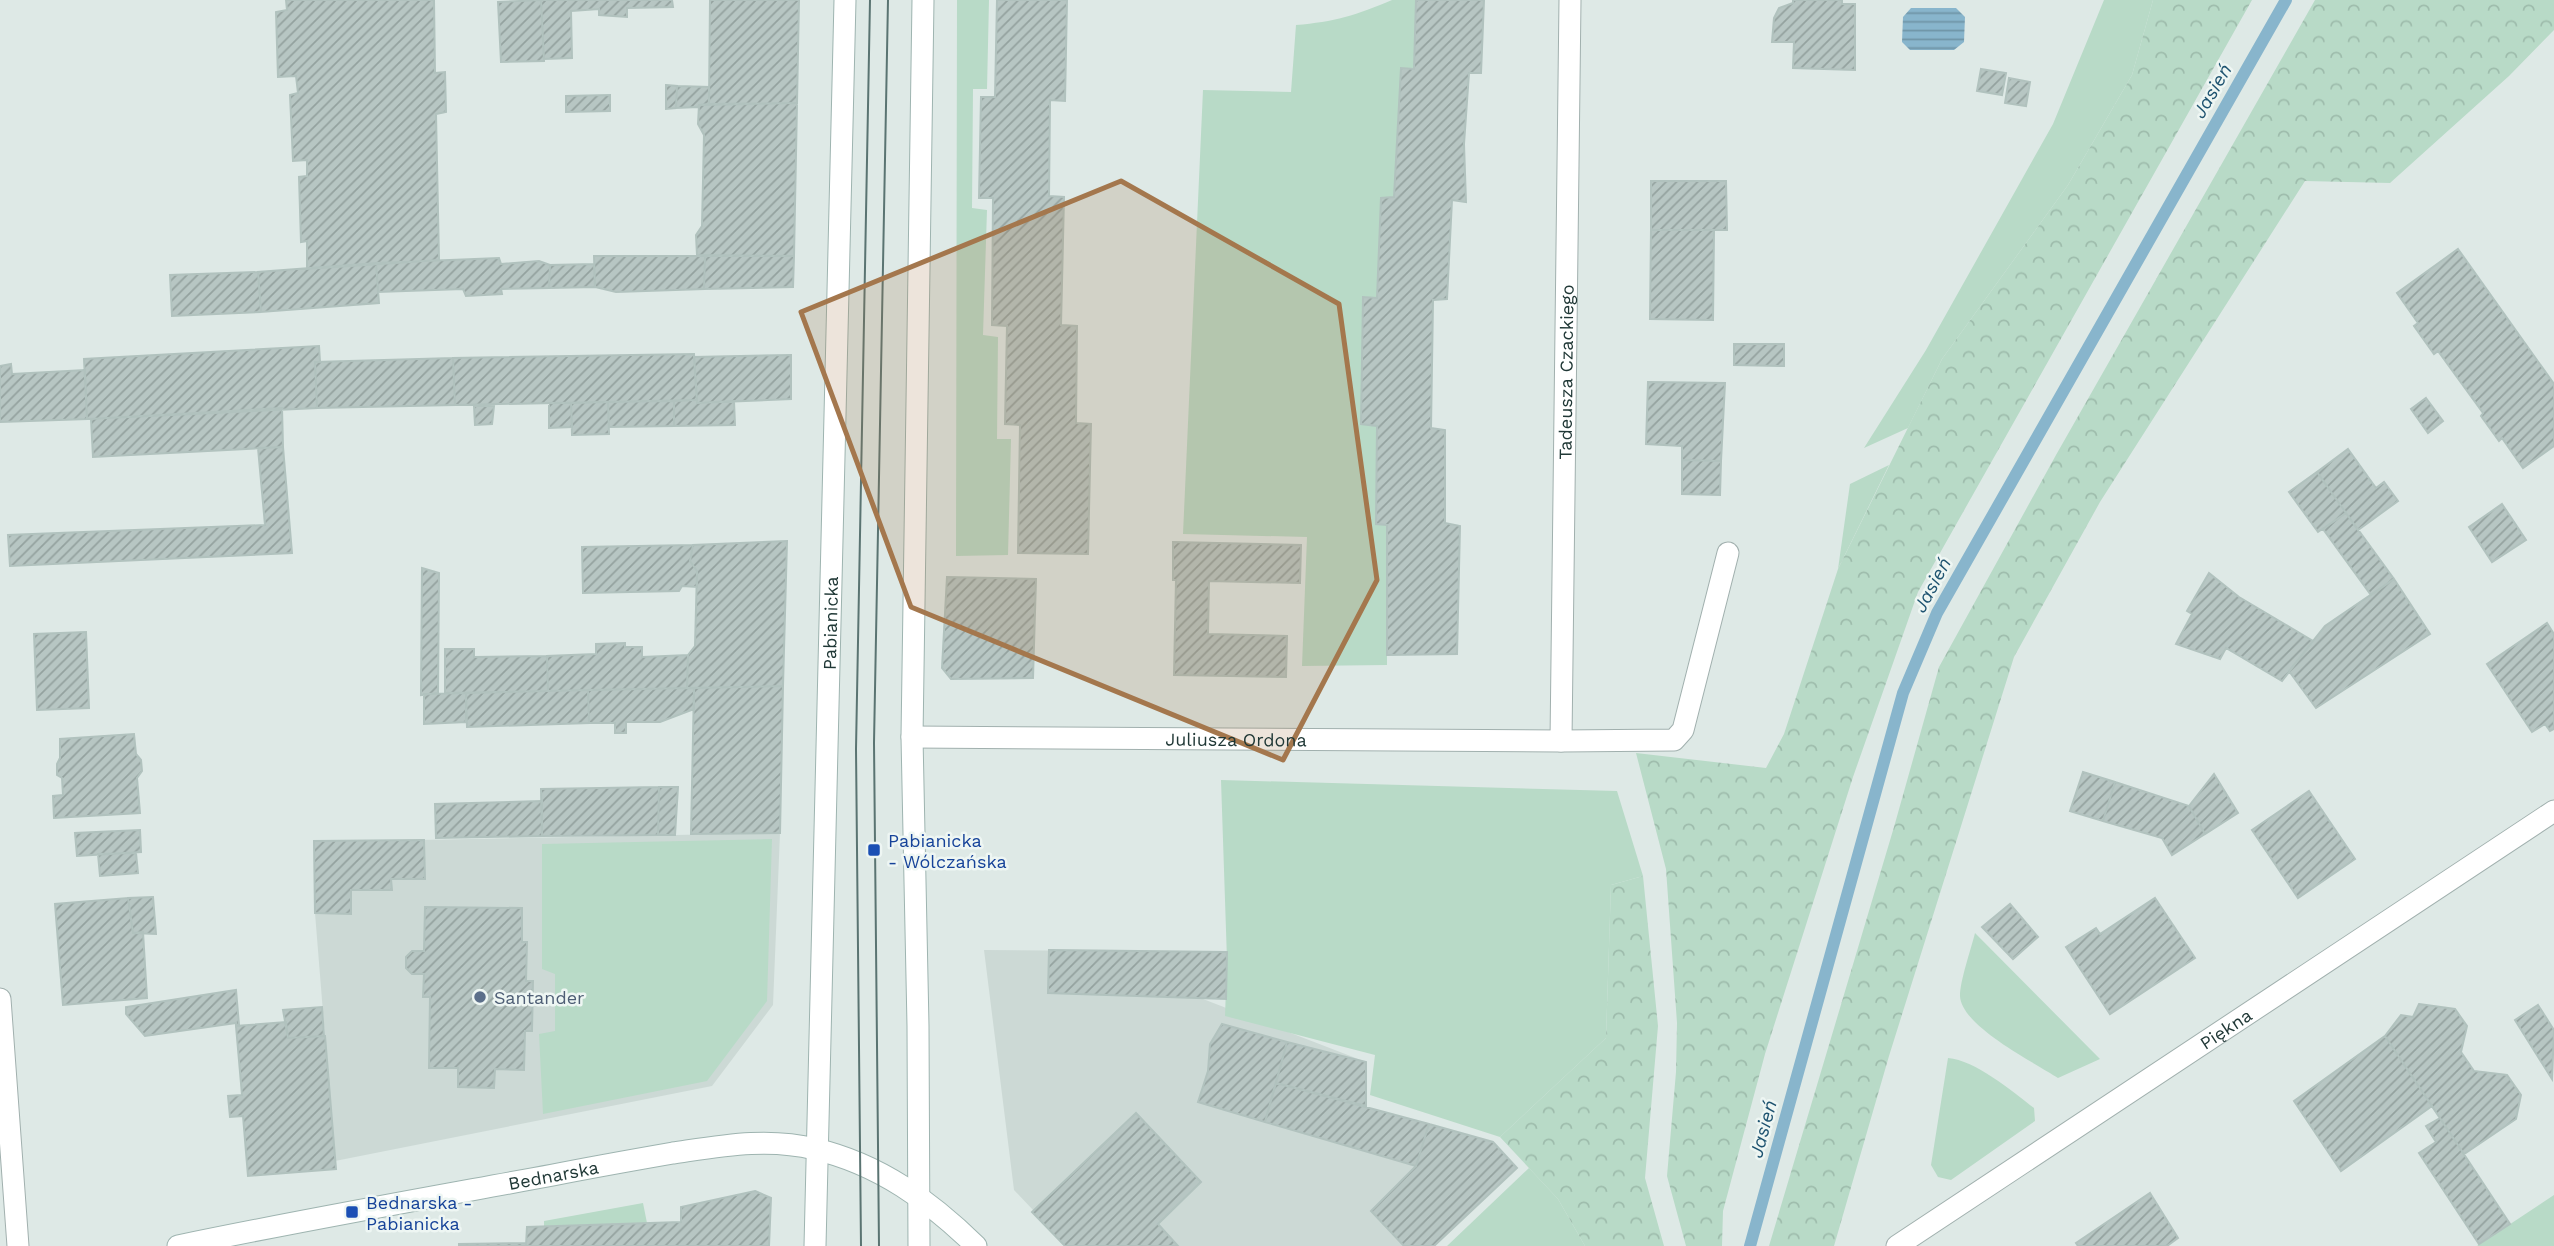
<svg xmlns="http://www.w3.org/2000/svg" width="2554" height="1246" font-family="'Work Sans',sans-serif">
  <style>
    .built { fill: #ccd9d5 }
    .grass { fill: #b8dac7 }
    .forest { fill: url(#forest-crowns) }
    .water { fill: url(#water-rules) }
    .lines { fill: none; stroke-linecap: round; stroke-linejoin: round }
    .stream { stroke: #88b5cc; stroke-width: 12 }
    .building { fill: url(#building-hatch); stroke: #b1c2be; stroke-width: 2 }
    .lane-casing { stroke: #a1b0ae; stroke-width: 23 }
    .street-casing { stroke: #a1b0ae; stroke-width: 23 }
    .secondary-casing { stroke: #9eb4b0; stroke-width: 23 }
    .lane { stroke: #fff; stroke-width: 21 }
    .street { stroke: #fff; stroke-width: 21 }
    .secondary { stroke: #fff; stroke-width: 21 }
    .tram { stroke: #5a7472; stroke-width: 2 }
    .marked { fill: #a4774d; fill-opacity: 0.2; stroke: #a4774d; stroke-width: 5; stroke-linejoin: round }
    .transit-dot { fill: #1a4fb4; stroke: #eef6f3; stroke-width: 2.5 }
    .service-dot { fill: #5c6f8a; stroke: #eef6f3; stroke-width: 2.5 }
    .labels { text-anchor: middle; dominant-baseline: central; stroke-width: 5; stroke-linejoin: round; paint-order: stroke }
    .street-label { font-size: 18px; fill: #203836; stroke: #eef6f3 }
    .transit-label { font-size: 18px; fill: #164399; stroke: #eef6f3; text-anchor: start }
    .service-label { font-size: 18px; fill: #4e5e75; stroke: #eef6f3; text-anchor: start }
    .water-label { font-size: 19px; font-style: italic; fill: #1e5370; stroke: #eef6f3 }
  </style>
  <defs>
    <pattern id="forest-crowns" width="20" height="18" patternUnits="userSpaceOnUse" patternTransform="scale(1.75)"><rect width="20" height="18" fill="#b8dac7"/><path d="M2 6a3 3 0 1 1 6 0M12 15a3 3 0 1 1 6 0" fill="none" stroke="#9ebcac"/></pattern>
    <pattern id="water-rules" width="6" height="5" patternUnits="userSpaceOnUse" patternTransform="scale(1.75)"><rect width="6" height="5" fill="#88b5cc"/><path d="M0 2.5h6" fill="none" stroke="#6f94a6"/></pattern>
    <pattern id="building-hatch" width="6" height="6" patternUnits="userSpaceOnUse" patternTransform="scale(1.75)"><rect width="6" height="6" fill="#b7c6c3"/><path d="M-1 1l2-2M0 6l6-6M5 7l2-2" fill="none" stroke="#94a29f"/></pattern>
  </defs>
  <rect width="100%" height="100%" fill="#dee9e6"/>
  <path class="built" d="M 780,833 L 773,1005 L 712,1086 L 335,1161 L 315,913 L 314,842 Z
    M 984,950 L 1227,952 L 1203,999 L 1366,1062 L 1367,1107 L 1493,1142 L 1517,1168 L 1435,1246 L 1067,1246 L 1014,1190 Z"/>
  <path class="grass" d="M 957,0 L 989,0 L 987,89 L 973,89 L 972,208 L 987,210 L 983,335 L 998,337 L 997,439 L 1011,439 L 1008,555 L 956,556 Z
    M 1392,0 L 1416,0 L 1414,69 L 1401,69 L 1394,197 L 1381,198 L 1377,298 L 1363,298 L 1361,424 L 1377,426 L 1376,523 L 1387,525 L 1387,665 L 1302,666 L 1307,537 L 1183,534 L 1203,90 L 1291,92 L 1296,25 C 1334,22 1357,15 1392,0 Z
    M 2104,0 L 2153,0 L 2132,75 L 2068,185 L 1942,359 L 1908,428 L 1864,448 L 1926,350 L 2053,124 Z
    M 1889,465 L 1838,569 L 1850,484 Z
    M 1221,780 L 1617,791 L 1643,876 L 1611,885 L 1606,1038 L 1500,1137 L 1370,1095 L 1375,1055 L 1225,1016 L 1227,960 Z
    M 772,839 L 767,1001 L 707,1081 L 543,1114 L 539,1034 L 555,1031 L 555,974 L 542,969 L 542,844 Z
    M 1975,933 L 2100,1059 L 2058,1078 C 2035,1063 1961,1026 1960,996 C 1960,981 1971,949 1975,933 Z
    M 1948,1058 C 1975,1060 2012,1091 2034,1108 L 2035,1121 L 1951,1180 L 1938,1177 L 1931,1165 Z
    M 1529,1168 L 1558,1199 L 1585,1246 L 1447,1246 Z
    M 2554,1195 L 2554,1246 L 2477,1246 Z
    M 643,1203 L 647,1223 L 544,1226 L 544,1221 Z"/>
  <path class="forest" d="M 2153,0 L 2252,0 L 1918,592 L 1853,777 L 1765,1054 L 1723,1211 L 1722,1246 L 1686,1246 L 1667,1176 L 1676,1072 L 1677,1023 L 1666,869 L 1636,753 L 1766,768 L 1784,734 L 1838,569 L 1942,359 L 2068,185 L 2132,75 Z
    M 2315,0 L 2554,0 L 2554,30 L 2509,76 L 2390,183 L 2305,181 L 2100,502 L 2014,657 L 1889,1056 L 1834,1246 L 1769,1246 L 1894,827 L 1939,667 L 2056,455 Z
    M 1643,876 L 1658,1026 L 1645,1178 L 1664,1246 L 1585,1246 L 1558,1199 L 1500,1137 L 1606,1038 L 1611,885 Z"/>
  <path class="water" d="M 1911,8 L 1956,8 L 1965,17 L 1964,42 L 1954,50 L 1910,50 L 1902,42 L 1903,17 Z"/>
  <g class="lines">
    <path class="stream" d="M 1750,1246 L 1903,693 L 1937,613 L 2286,0"/>
  </g>
  <path class="building" d="M 286,0 L 434,0 L 435,73 L 445,72 L 446,112 L 436,114 L 439,260 L 307,269 L 307,241 L 301,242 L 299,177 L 307,176 L 307,160 L 293,161 L 290,95 L 298,93 L 296,76 L 278,77 L 276,12 L 287,10 Z
    M 541,0 L 672,0 L 673,7 L 627,8 L 627,17 L 599,15 L 599,9 L 571,11 L 572,58 L 544,59 Z
    M 541,0 L 544,61 L 501,62 L 498,2 Z
    M 710,0 L 799,0 L 797,103 L 709,104 Z
    M 997,0 L 1067,0 L 1065,101 L 1050,100 L 1049,196 L 1064,197 L 1061,325 L 1077,326 L 1076,423 L 1091,424 L 1088,554 L 1018,553 L 1020,425 L 1005,424 L 1007,326 L 992,325 L 993,198 L 979,198 L 981,97 L 995,97 Z
    M 1416,0 L 1484,0 L 1481,73 L 1469,73 L 1464,144 L 1466,202 L 1452,200 L 1447,299 L 1433,300 L 1431,428 L 1445,430 L 1445,523 L 1460,526 L 1457,654 L 1387,655 L 1387,525 L 1376,524 L 1377,426 L 1361,424 L 1363,297 L 1377,298 L 1381,198 L 1394,197 L 1401,68 L 1414,69 Z
    M 1793,0 L 1842,0 L 1842,4 L 1855,4 L 1855,70 L 1793,68 L 1794,42 L 1772,42 L 1774,18 L 1779,8 L 1793,3 Z
    M 1981,69 L 2006,73 L 2002,95 L 1977,91 Z
    M 2009,78 L 2030,82 L 2026,106 L 2005,103 Z
    M 666,85 L 677,86 L 676,108 L 666,109 Z
    M 677,86 L 709,87 L 709,104 L 699,105 L 698,107 L 676,108 Z
    M 610,95 L 610,111 L 566,112 L 566,96 Z
    M 797,103 L 794,256 L 697,255 L 696,235 L 702,226 L 704,135 L 698,124 L 699,105 Z
    M 1651,181 L 1726,181 L 1727,230 L 1651,230 Z
    M 1651,230 L 1714,230 L 1713,320 L 1650,319 Z
    M 2458,249 L 2554,384 L 2554,446 L 2523,468 L 2502,438 L 2499,441 L 2481,416 L 2483,413 L 2438,351 L 2434,354 L 2414,326 L 2418,323 L 2397,293 Z
    M 594,256 L 705,256 L 704,289 L 616,292 L 595,287 Z
    M 705,256 L 794,256 L 793,287 L 704,289 Z
    M 499,258 L 501,264 L 539,261 L 550,265 L 549,288 L 501,289 L 502,294 L 466,296 L 463,289 L 378,292 L 376,263 Z
    M 376,263 L 379,303 L 261,312 L 258,272 Z
    M 594,264 L 595,287 L 549,288 L 550,265 Z
    M 258,272 L 261,312 L 172,316 L 170,275 Z
    M 1734,344 L 1784,344 L 1784,366 L 1734,365 Z
    M 319,346 L 320,362 L 315,362 L 317,408 L 87,419 L 84,359 Z
    M 694,354 L 697,400 L 455,405 L 453,358 Z
    M 791,355 L 791,399 L 697,403 L 694,357 Z
    M 453,358 L 455,405 L 317,408 L 315,362 Z
    M 11,364 L 12,374 L 85,370 L 87,419 L 0,422 L 0,366 Z
    M 1648,382 L 1725,383 L 1721,461 L 1682,460 L 1682,446 L 1646,444 Z
    M 2426,398 L 2443,421 L 2428,433 L 2411,409 Z
    M 697,400 L 697,403 L 734,401 L 735,425 L 674,426 L 674,401 Z
    M 674,401 L 674,426 L 609,427 L 608,402 Z
    M 608,402 L 609,434 L 572,435 L 571,403 Z
    M 549,403 L 571,403 L 572,427 L 549,428 Z
    M 474,406 L 494,406 L 492,424 L 475,425 Z
    M 282,408 L 283,447 L 93,457 L 91,419 Z
    M 283,447 L 292,553 L 10,566 L 8,535 L 265,525 L 258,448 Z
    M 2348,449 L 2376,488 L 2384,482 L 2398,501 L 2358,530 L 2317,472 Z
    M 1682,460 L 1721,461 L 1720,495 L 1682,494 Z
    M 2317,472 L 2346,513 L 2318,532 L 2289,492 Z
    M 2502,504 L 2526,540 L 2492,562 L 2469,527 Z
    M 2346,513 L 2394,579 L 2371,595 L 2323,529 Z
    M 787,541 L 783,686 L 687,688 L 688,655 L 695,646 L 697,571 L 690,561 L 693,545 Z
    M 1173,542 L 1301,545 L 1300,583 L 1209,581 L 1208,634 L 1287,636 L 1286,677 L 1174,675 L 1176,580 L 1173,580 Z
    M 693,545 L 690,561 L 697,571 L 697,587 L 682,586 L 679,591 L 583,593 L 582,547 Z
    M 422,568 L 439,573 L 438,693 L 421,695 Z
    M 2209,573 L 2239,597 L 2313,641 L 2282,681 L 2226,648 L 2220,659 L 2176,644 L 2192,614 L 2187,611 Z
    M 947,577 L 1036,579 L 1033,678 L 951,679 L 942,668 Z
    M 2394,579 L 2430,634 L 2316,708 L 2289,671 L 2325,626 Z
    M 2547,623 L 2554,634 L 2554,729 L 2550,731 L 2545,724 L 2532,732 L 2487,664 Z
    M 86,632 L 89,708 L 37,710 L 34,634 Z
    M 625,643 L 625,647 L 642,647 L 642,657 L 688,655 L 687,688 L 548,691 L 547,656 L 596,654 L 596,644 Z
    M 445,649 L 474,649 L 474,657 L 547,656 L 548,691 L 445,693 Z
    M 783,686 L 780,833 L 691,834 L 694,688 Z
    M 694,688 L 694,709 L 660,722 L 626,722 L 626,733 L 615,733 L 615,723 L 589,723 L 588,690 Z
    M 588,690 L 589,723 L 467,727 L 466,693 Z
    M 466,693 L 466,722 L 424,724 L 424,694 Z
    M 134,734 L 136,754 L 141,760 L 142,771 L 137,778 L 140,813 L 54,818 L 53,796 L 63,795 L 62,778 L 57,775 L 57,764 L 60,758 L 60,739 Z
    M 2083,772 L 2115,782 L 2103,821 L 2070,811 Z
    M 2214,774 L 2238,813 L 2205,834 L 2189,806 Z
    M 2115,782 L 2189,806 L 2205,834 L 2172,855 L 2162,838 L 2103,821 Z
    M 659,787 L 678,787 L 675,835 L 658,835 Z
    M 659,787 L 658,835 L 542,836 L 541,789 Z
    M 2309,791 L 2355,859 L 2298,898 L 2252,830 Z
    M 542,801 L 542,836 L 436,838 L 435,804 Z
    M 140,830 L 141,852 L 77,856 L 75,833 Z
    M 424,840 L 425,879 L 391,879 L 392,890 L 351,890 L 351,914 L 315,913 L 314,841 Z
    M 136,853 L 138,873 L 100,876 L 98,854 Z
    M 153,897 L 156,934 L 133,933 L 128,898 Z
    M 128,898 L 133,933 L 143,932 L 147,998 L 63,1005 L 55,904 Z
    M 2155,898 L 2195,958 L 2110,1014 L 2066,947 L 2096,928 L 2100,934 Z
    M 2010,904 L 2038,937 L 2013,959 L 1982,927 Z
    M 425,907 L 522,908 L 522,942 L 527,942 L 526,981 L 533,981 L 532,1031 L 525,1031 L 524,1070 L 495,1069 L 494,1088 L 458,1087 L 458,1068 L 429,1068 L 430,997 L 423,997 L 424,974 L 412,974 L 406,968 L 406,957 L 412,951 L 424,951 Z
    M 1049,950 L 1227,952 L 1226,999 L 1048,993 Z
    M 236,990 L 239,1025 L 236,1026 L 236,1023 L 145,1036 L 126,1014 L 126,1007 Z
    M 2419,1004 L 2455,1009 L 2467,1026 L 2461,1052 L 2474,1071 L 2507,1075 L 2521,1095 L 2516,1119 L 2464,1154 L 2385,1036 L 2401,1015 L 2413,1017 Z
    M 2538,1005 L 2554,1030 L 2552,1079 L 2515,1020 Z
    M 322,1007 L 324,1036 L 288,1038 L 283,1010 Z
    M 286,1022 L 288,1038 L 325,1036 L 336,1169 L 248,1176 L 243,1116 L 230,1117 L 228,1096 L 242,1095 L 236,1026 Z
    M 1222,1024 L 1287,1042 L 1265,1122 L 1198,1102 L 1208,1071 L 1210,1044 Z
    M 2385,1036 L 2432,1106 L 2341,1171 L 2294,1101 Z
    M 1287,1042 L 1366,1062 L 1366,1106 L 1276,1083 Z
    M 1276,1083 L 1429,1124 L 1416,1166 L 1265,1122 Z
    M 1136,1113 L 1201,1182 L 1158,1224 L 1178,1246 L 1065,1246 L 1032,1212 Z
    M 2440,1118 L 2510,1224 L 2479,1244 L 2419,1153 L 2436,1142 L 2426,1126 Z
    M 1429,1124 L 1493,1142 L 1517,1168 L 1434,1246 L 1404,1246 L 1371,1211 L 1416,1166 Z
    M 755,1191 L 771,1198 L 769,1246 L 526,1246 L 527,1227 L 681,1222 L 681,1207 Z
    M 2150,1193 L 2178,1238 L 2167,1246 L 2078,1246 L 2076,1243 Z
    M 526,1243 L 526,1246 L 459,1246 L 459,1244 Z"/>
  <g class="lines">
    <g class="lane-casing">
      <path id="lane" d="M 1561,741 L 1674,740 L 1683,730 L 1728,553"/>
    </g>
    <g class="street-casing">
      <g id="street">
        <path id="s1" d="M 912,737 L 1561,741 L 1570,0"/>
        <path d="M 0,999 L 18,1246"/>
        <path id="s2" d="M 1897,1246 L 2554,811"/>
      </g>
    </g>
    <g class="secondary-casing">
      <g id="secondary">
        <path id="s3" d="M 178,1246 C 302,1220 428,1198 553,1175 C 593,1167 633,1160 673,1153 C 721,1146 767,1137 815,1149 C 879,1164 930,1201 976,1246"/>
        <path id="s4" d="M 815,1246 L 845,0"/>
        <path d="M 919,1246 L 918,1026 L 912,737 L 923,0"/>
      </g>
    </g>
    <use href="#lane" class="lane"/>
    <use href="#street" class="street"/>
    <use href="#secondary" class="secondary"/>
    <path class="tram" d="M 861,1246 L 856,749 L 870,0
      M 879,1246 L 874,743 L 888,0"/>
  </g>
  <path class="marked" d="M 1121,181 L 1339,304 L 1377,580 L 1283,760 L 911,607 L 801,312 Z"/>
  <g class="transit-dot">
    <rect x="867" y="843" width="14" height="14" rx="3.5"/>
    <rect x="345" y="1205" width="14" height="14" rx="3.5"/>
  </g>
  <circle class="service-dot" cx="480" cy="997" r="7"/>
  <g class="labels">
    <g class="street-label">
      <text stroke="none"><textPath href="#s1" startOffset="1018">Tadeusza Czackiego</textPath></text>
      <text stroke="none"><textPath href="#s4" startOffset="623">Pabianicka</textPath></text>
      <text stroke="none"><textPath href="#s1" startOffset="324">Juliusza Ordona</textPath></text>
      <text stroke="none"><textPath href="#s2" startOffset="394">Piękna</textPath></text>
      <text stroke="none"><textPath href="#s3" startOffset="382">Bednarska</textPath></text>
    </g>
    <g class="transit-label">
      <text x="888" y="840">Pabianicka<tspan x="888" dy="21">- Wólczańska</tspan></text>
      <text x="366" y="1202">Bednarska -<tspan x="366" dy="21">Pabianicka</tspan></text>
    </g>
    <g class="service-label">
      <text x="494" y="997">Santander</text>
    </g>
    <g class="water-label">
      <text transform="translate(2212 91) rotate(-60)">Jasień</text>
      <text transform="translate(1932 585) rotate(-62)">Jasień</text>
      <text transform="translate(1763 1129) rotate(-75)">Jasień</text>
    </g>
  </g>
</svg>
